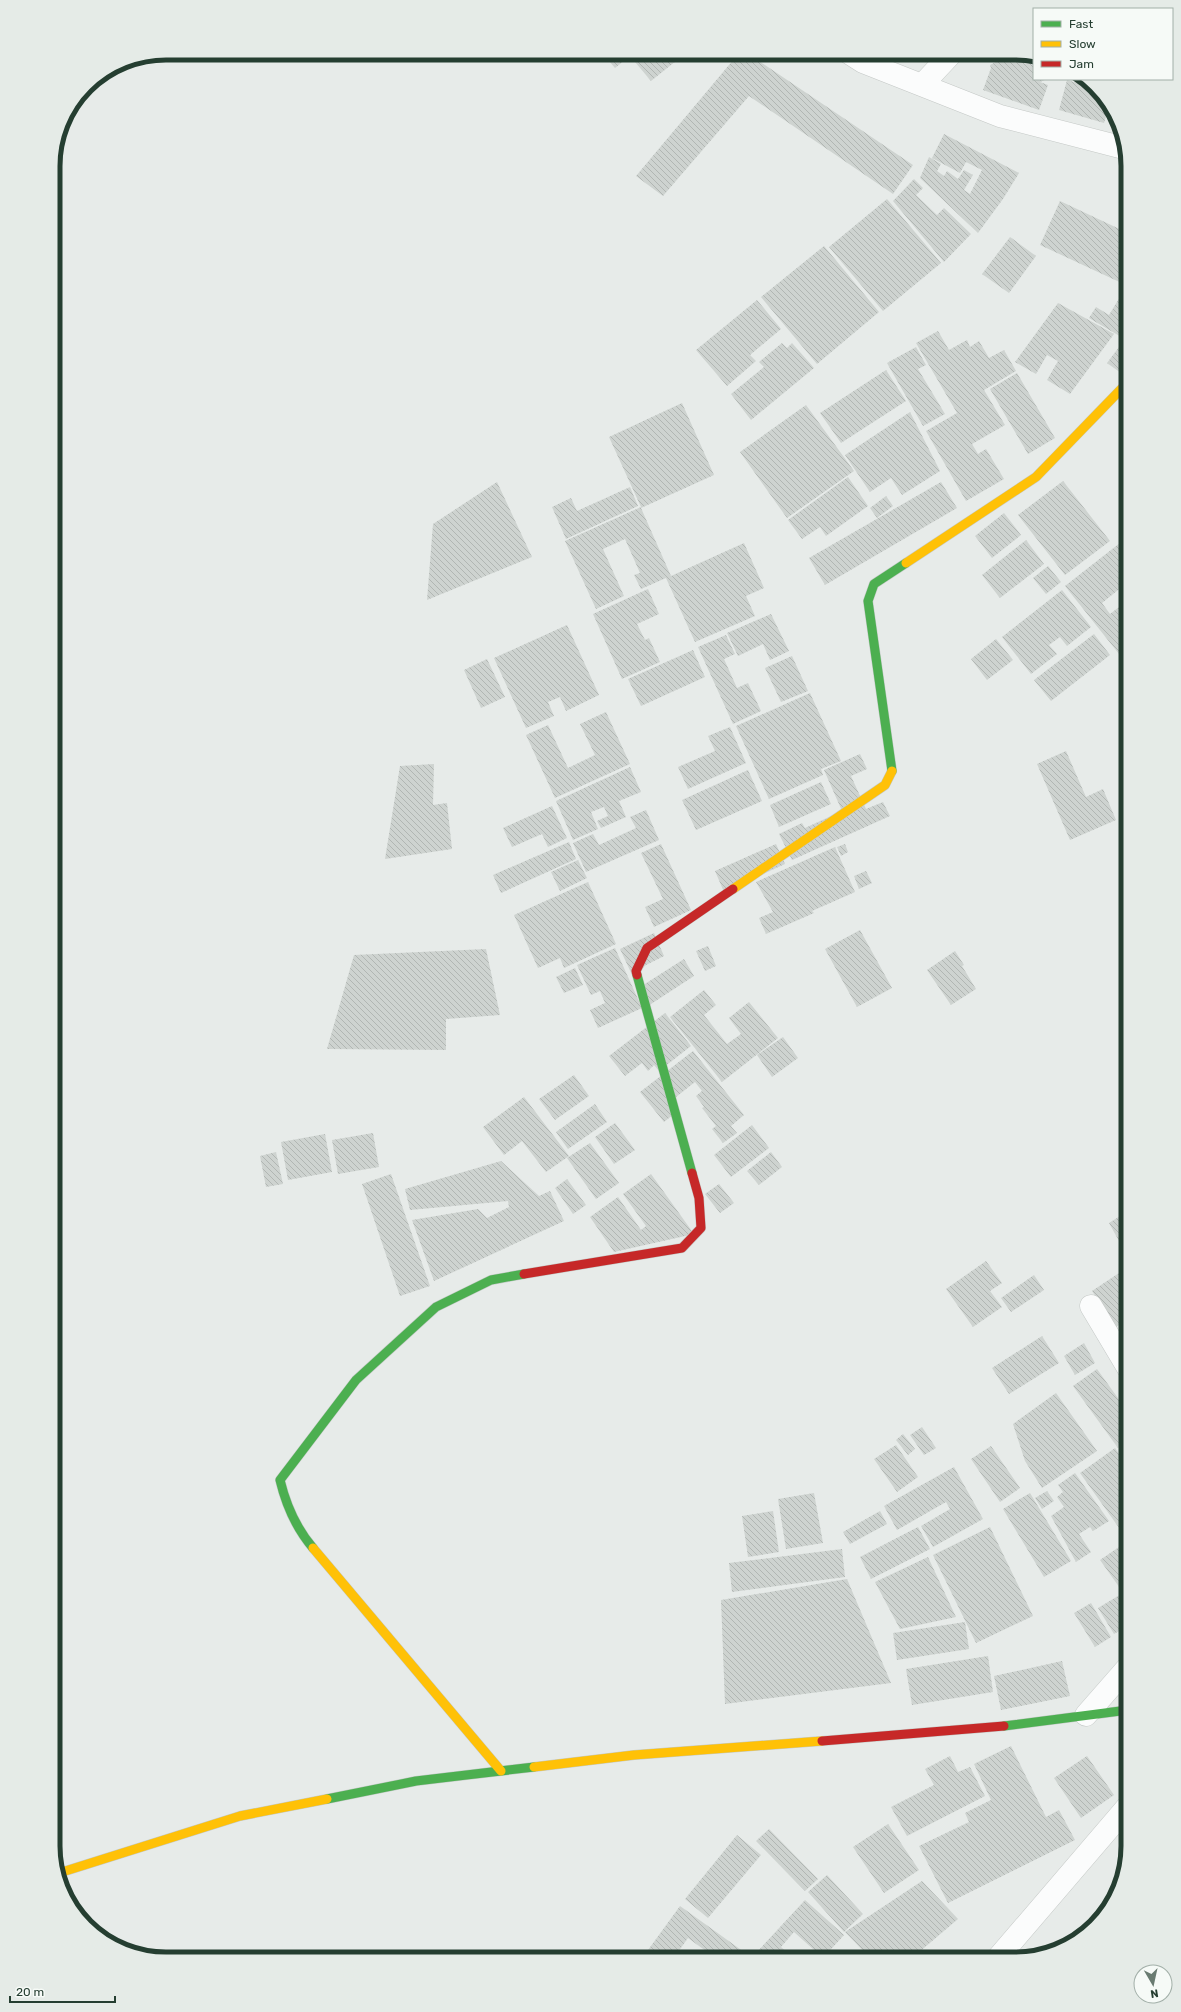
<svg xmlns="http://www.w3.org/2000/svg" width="1181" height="2012" font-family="Rubik,sans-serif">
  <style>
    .building { fill: url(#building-back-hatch) }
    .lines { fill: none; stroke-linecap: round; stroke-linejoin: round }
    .street-casing { stroke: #c4c8c6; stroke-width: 23 }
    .fast-casing { stroke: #c3c9c6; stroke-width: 10 }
    .slow-casing { stroke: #c3c9c6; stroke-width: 10 }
    .jam-casing { stroke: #c3c9c6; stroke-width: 10 }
    .street { stroke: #fbfcfc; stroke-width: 22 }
    .fast { stroke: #4caf50; stroke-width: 9 }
    .slow { stroke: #ffc107; stroke-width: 9 }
    .jam { stroke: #c62828; stroke-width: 9 }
    .rim { fill: none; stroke: #253e31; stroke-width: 5 }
  </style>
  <defs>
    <pattern id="building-back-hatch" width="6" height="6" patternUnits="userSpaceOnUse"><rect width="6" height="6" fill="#ced3d0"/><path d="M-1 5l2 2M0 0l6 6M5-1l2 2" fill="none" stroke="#b1b6b3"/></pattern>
  </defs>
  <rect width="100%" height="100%" fill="#e7ebe9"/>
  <path class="building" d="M 602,53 L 686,53 L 651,81 L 630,56 L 615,68 Z
    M 739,53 L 747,53 L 913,165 L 893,194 L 749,96 L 663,196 L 636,176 Z
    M 903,53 L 919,53 L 907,60 Z
    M 1013,53 L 1023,53 L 1034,57 L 1034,79 L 1047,79 L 1040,82 L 1048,85 L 1039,110 L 983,90 L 991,68 L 990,65 Z
    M 1067,80 L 1091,87 L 1109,107 L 1104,123 L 1059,110 Z
    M 944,134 L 1019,173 L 1003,199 L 978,233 L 920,178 L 929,157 L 941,164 L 937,171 L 944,176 L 947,171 L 958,179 L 964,170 L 973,175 L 964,190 L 970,194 L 982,170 L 966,162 L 960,173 L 932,158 Z
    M 914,179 L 923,188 L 916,195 L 937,215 L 944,208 L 971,234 L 944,262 L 893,201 Z
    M 887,199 L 941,263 L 883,311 L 829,247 Z
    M 1060,201 L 1128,233 L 1128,286 L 1040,245 Z
    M 1010,237 L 1036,256 L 1009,293 L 982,274 Z
    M 824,246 L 879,312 L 817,364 L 761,297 Z
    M 1123,292 L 1128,295 L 1128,341 L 1089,318 L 1096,307 L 1109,315 Z
    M 757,300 L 781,329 L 750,355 L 756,361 L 727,386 L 696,350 Z
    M 1058,303 L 1114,334 L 1070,394 L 1047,380 L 1058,361 L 1047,355 L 1036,374 L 1015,362 Z
    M 938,331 L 949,350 L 967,340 L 970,347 L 979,341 L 989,358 L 1004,350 L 1016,371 L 984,390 L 1005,425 L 972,444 L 978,454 L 986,449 L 1004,479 L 966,501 L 926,431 L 957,413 L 916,343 Z
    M 782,343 L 787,348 L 792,343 L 814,368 L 751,420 L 731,394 L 764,367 L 759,362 Z
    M 916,347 L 926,365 L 918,369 L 945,414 L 923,426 L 887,363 Z
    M 1119,347 L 1128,354 L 1128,378 L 1107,363 Z
    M 886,370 L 906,401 L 841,443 L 820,413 Z
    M 1017,373 L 1055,438 L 1028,454 L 990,389 Z
    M 682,403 L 714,475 L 641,508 L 671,576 L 744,543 L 764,588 L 746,596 L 755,616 L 695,642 L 666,578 L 641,589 L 634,575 L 640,573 L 625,539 L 603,549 L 624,596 L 596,609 L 565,541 L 641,507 L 609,437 Z
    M 806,405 L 854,471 L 787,518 L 740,452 Z
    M 910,412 L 940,471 L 902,495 L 891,478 L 870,492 L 845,455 Z
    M 848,477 L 868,506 L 826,536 L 820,527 L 802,539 L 788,520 Z
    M 1063,481 L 1110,541 L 1065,575 L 1018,515 Z
    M 497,482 L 532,557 L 427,600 L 433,524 Z
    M 941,482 L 957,508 L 825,585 L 809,558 Z
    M 630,487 L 638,506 L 566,539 L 552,507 L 571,498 L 577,511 Z
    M 886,496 L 893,506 L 877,518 L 870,508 Z
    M 1004,513 L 1021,535 L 992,558 L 975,536 Z
    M 1125,539 L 1128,542 L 1128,582 L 1102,603 L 1110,614 L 1128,600 L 1128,647 L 1119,654 L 1065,586 Z
    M 1026,540 L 1044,564 L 1000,598 L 982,575 Z
    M 1048,566 L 1061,582 L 1046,594 L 1033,578 Z
    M 648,589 L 659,614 L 637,624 L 645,640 L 649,638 L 660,662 L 622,679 L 593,614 Z
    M 1062,590 L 1091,627 L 1067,646 L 1060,637 L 1049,645 L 1057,654 L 1031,674 L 1002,637 Z
    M 771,614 L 789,651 L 770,660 L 763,644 L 738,656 L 727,633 Z
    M 567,625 L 599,695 L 566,711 L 560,697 L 548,702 L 554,716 L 526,728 L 494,658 Z
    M 1094,634 L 1110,655 L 1051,701 L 1034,680 Z
    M 726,635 L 735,654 L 724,659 L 737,688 L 748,683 L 761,711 L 733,724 L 698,647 Z
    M 996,639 L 1013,660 L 987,680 L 971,659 Z
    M 693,650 L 705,677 L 641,706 L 628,679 Z
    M 792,656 L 808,691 L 781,702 L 765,668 Z
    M 487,659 L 505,697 L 481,708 L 464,670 Z
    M 810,693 L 841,761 L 821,769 L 823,775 L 769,799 L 736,726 Z
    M 606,712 L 630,764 L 555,798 L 526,735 L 548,725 L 568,768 L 595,755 L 580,724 Z
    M 730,727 L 746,763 L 688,789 L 678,767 L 715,751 L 708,736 Z
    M 1066,751 L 1086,797 L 1103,789 L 1116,820 L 1070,840 L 1037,764 Z
    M 860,754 L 867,769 L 851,776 L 866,809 L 883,802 L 890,816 L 792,860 L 779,834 L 802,823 L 805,828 L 842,811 L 824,770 Z
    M 434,764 L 433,805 L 447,803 L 452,849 L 385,859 L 400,766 Z
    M 630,767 L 641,792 L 619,801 L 626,817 L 601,828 L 597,821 L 608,816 L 604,807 L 591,812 L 598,829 L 573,840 L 556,801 Z
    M 748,770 L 762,801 L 696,830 L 682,800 Z
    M 821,782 L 831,804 L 779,827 L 770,805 Z
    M 552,806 L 567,838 L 548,847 L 542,834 L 512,847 L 503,828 Z
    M 646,810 L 659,840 L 586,872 L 573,843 L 593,834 L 599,845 L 636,828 L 630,817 Z
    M 569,842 L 576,859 L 501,893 L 493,875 Z
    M 661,844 L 691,910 L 654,927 L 645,907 L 663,899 L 641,853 Z
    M 776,844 L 785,864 L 724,892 L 715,871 Z
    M 845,844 L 848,852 L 841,856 L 837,847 Z
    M 835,847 L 855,892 L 812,911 L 814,913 L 766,934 L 759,918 L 773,912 L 756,882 Z
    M 578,860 L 587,878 L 560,891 L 551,872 Z
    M 866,871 L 872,883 L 859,889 L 854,876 Z
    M 588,882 L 616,944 L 564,968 L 560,958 L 538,968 L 514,915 Z
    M 860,930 L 892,988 L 857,1007 L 825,949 Z
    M 654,933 L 664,956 L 646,965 L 633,977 L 620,949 Z
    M 708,946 L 716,966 L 705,971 L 696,951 Z
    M 615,948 L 642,1008 L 598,1028 L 590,1010 L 605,1003 L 600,991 L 591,995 L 577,965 Z
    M 486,949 L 500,1015 L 446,1019 L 446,1050 L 327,1049 L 354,955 Z
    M 955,951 L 964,965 L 962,966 L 976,989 L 951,1005 L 927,970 Z
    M 684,959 L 694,976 L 648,1006 L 637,989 Z
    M 575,968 L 583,985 L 564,993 L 556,977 Z
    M 704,990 L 716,1005 L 704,1015 L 727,1044 L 741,1034 L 729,1018 L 749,1002 L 778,1038 L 722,1082 L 670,1017 Z
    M 665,1013 L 691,1046 L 659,1071 L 654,1065 L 648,1071 L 642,1063 L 625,1076 L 609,1056 Z
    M 783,1037 L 798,1058 L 772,1077 L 757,1055 Z
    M 693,1051 L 744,1115 L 731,1126 L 737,1133 L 723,1143 L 712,1129 L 716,1126 L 702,1108 L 704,1107 L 696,1096 L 702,1091 L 695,1082 L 671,1101 L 679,1110 L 664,1122 L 640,1092 Z
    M 574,1075 L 589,1096 L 555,1120 L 539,1099 Z
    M 524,1097 L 569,1156 L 546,1172 L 522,1141 L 504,1155 L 483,1127 Z
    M 595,1104 L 607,1122 L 568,1149 L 556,1132 Z
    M 615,1123 L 635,1150 L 614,1164 L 595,1137 Z
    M 752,1125 L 769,1148 L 731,1177 L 714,1155 Z
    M 373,1133 L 379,1167 L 338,1174 L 332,1140 Z
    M 325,1134 L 332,1172 L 288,1180 L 281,1142 Z
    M 590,1143 L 619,1183 L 596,1199 L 567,1158 Z
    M 276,1152 L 283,1184 L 266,1187 L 260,1156 Z
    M 771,1152 L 782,1167 L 759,1185 L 747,1171 Z
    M 501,1161 L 539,1196 L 550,1191 L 564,1221 L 434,1281 L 412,1220 L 478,1209 L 487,1218 L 509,1207 L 508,1201 L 410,1210 L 405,1189 Z
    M 391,1174 L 430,1286 L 400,1296 L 362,1184 Z
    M 651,1174 L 694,1234 L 614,1252 L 590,1217 L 618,1197 L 641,1230 L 646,1226 L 623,1194 Z
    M 567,1179 L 586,1205 L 573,1214 L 555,1188 Z
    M 719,1184 L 734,1203 L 720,1213 L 705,1194 Z
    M 1128,1211 L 1128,1248 L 1124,1250 L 1109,1223 Z
    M 986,1261 L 1002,1283 L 990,1291 L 1002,1307 L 973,1327 L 946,1289 Z
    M 1128,1267 L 1128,1319 L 1116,1327 L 1092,1291 Z
    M 1034,1275 L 1044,1290 L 1011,1312 L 1001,1298 Z
    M 1042,1336 L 1059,1363 L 1009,1394 L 992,1368 Z
    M 1084,1343 L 1095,1363 L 1075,1375 L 1064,1356 Z
    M 1097,1369 L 1128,1412 L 1128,1441 L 1118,1448 L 1073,1386 Z
    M 1056,1393 L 1097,1451 L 1042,1488 L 1025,1461 L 1013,1424 Z
    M 922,1427 L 936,1448 L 924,1455 L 910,1435 Z
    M 903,1434 L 915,1449 L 908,1455 L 896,1440 Z
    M 896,1445 L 918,1477 L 897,1492 L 874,1459 Z
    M 991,1446 L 1020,1488 L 1000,1502 L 971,1459 Z
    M 1115,1448 L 1128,1467 L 1128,1485 L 1124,1487 L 1128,1492 L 1128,1528 L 1122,1532 L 1080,1473 Z
    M 954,1467 L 983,1519 L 933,1547 L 921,1526 L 950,1509 L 946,1502 L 897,1530 L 884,1506 Z
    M 1075,1473 L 1109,1521 L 1093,1531 L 1090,1527 L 1079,1534 L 1091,1552 L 1076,1562 L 1051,1516 L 1064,1507 L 1057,1497 L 1063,1492 L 1058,1485 Z
    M 1047,1491 L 1054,1501 L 1042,1509 L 1035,1498 Z
    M 814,1493 L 823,1543 L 786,1549 L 778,1499 Z
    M 1030,1493 L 1071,1561 L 1044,1577 L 1003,1509 Z
    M 773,1511 L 779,1552 L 748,1557 L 742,1516 Z
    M 880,1511 L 887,1524 L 850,1544 L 843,1532 Z
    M 918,1527 L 930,1549 L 871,1579 L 860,1557 Z
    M 990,1527 L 1033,1616 L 976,1643 L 933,1555 Z
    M 1128,1535 L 1128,1551 L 1121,1539 Z
    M 1119,1547 L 1128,1560 L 1128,1587 L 1122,1591 L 1100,1560 Z
    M 842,1549 L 845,1577 L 732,1592 L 729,1563 Z
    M 928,1557 L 956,1617 L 900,1629 L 875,1582 Z
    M 847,1579 L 891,1683 L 725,1704 L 721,1600 Z
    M 1128,1590 L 1128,1626 L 1114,1634 L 1098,1608 Z
    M 1091,1603 L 1111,1637 L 1095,1647 L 1074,1613 Z
    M 965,1622 L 969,1649 L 897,1660 L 893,1633 Z
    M 988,1656 L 993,1692 L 912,1705 L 906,1669 Z
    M 1062,1661 L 1070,1696 L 1001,1710 L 994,1676 Z
    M 1011,1746 L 1046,1817 L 1059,1810 L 1075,1840 L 948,1903 L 919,1846 L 969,1822 L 965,1813 L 991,1800 L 974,1764 Z
    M 950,1756 L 958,1772 L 970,1767 L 985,1796 L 907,1836 L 891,1807 L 934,1785 L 925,1769 Z
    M 1087,1756 L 1114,1795 L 1081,1818 L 1054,1778 Z
    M 888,1824 L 919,1870 L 884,1893 L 853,1847 Z
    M 769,1829 L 818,1879 L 805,1891 L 756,1841 Z
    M 737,1835 L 761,1855 L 708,1918 L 685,1899 Z
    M 827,1875 L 863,1914 L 844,1932 L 808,1892 Z
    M 922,1881 L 958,1919 L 911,1959 L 871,1959 L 845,1932 Z
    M 805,1900 L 844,1935 L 823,1958 L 794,1932 L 781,1947 L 795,1959 L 765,1959 L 757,1952 Z
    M 680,1906 L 744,1952 L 739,1959 L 717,1959 L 688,1938 L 673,1959 L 660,1959 L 648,1950 Z
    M 854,1950 L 863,1959 L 846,1959 Z"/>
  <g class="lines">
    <g class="street-casing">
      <path id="street" d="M 849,53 L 863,62 L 1000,116 L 1124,148
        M 922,85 L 952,53
        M 1091,1306 L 1128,1368
        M 1086,1715 L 1128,1667
        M 997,1959 L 1128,1806"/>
    </g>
    <g class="fast-casing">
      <path id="fast" d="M 892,771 L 868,601 L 874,584 L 906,563
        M 637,975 L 692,1173
        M 313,1548 C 296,1528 286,1505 280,1480 L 356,1380 L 436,1307 L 491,1280 L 524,1274
        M 1004,1726 L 1128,1710
        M 327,1799 L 416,1781 L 534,1767"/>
    </g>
    <g class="slow-casing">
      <path id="slow" d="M 906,563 L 1036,477 L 1128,382
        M 733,889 L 885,785 L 892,771
        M 313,1548 L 501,1771
        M 534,1767 L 634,1755 L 822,1741
        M 59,1873 L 240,1816 L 327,1799"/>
    </g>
    <g class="jam-casing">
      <path id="jam" d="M 637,975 L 636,971 L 647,948 L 733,889
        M 524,1274 L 682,1248 L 701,1228 L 699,1198 L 692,1173
        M 822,1741 L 1004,1726"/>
    </g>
    <use href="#street" class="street"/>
    <use href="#fast" class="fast"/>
    <use href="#slow" class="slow"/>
    <use href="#jam" class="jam"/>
  </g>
  <path d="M0 0H1181V2012H0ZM166 60H1015A106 106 0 0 1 1121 166V1846A106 106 0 0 1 1015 1952H166A106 106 0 0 1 60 1846V166A106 106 0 0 1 166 60Z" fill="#e5ebe7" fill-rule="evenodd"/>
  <path class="rim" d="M166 60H1015A106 106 0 0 1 1121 166V1846A106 106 0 0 1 1015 1952H166A106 106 0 0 1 60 1846V166A106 106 0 0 1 166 60Z"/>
  <rect x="1033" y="8" width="140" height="72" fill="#f6faf7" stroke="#a2afa8"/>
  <rect x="1041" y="21" width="20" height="6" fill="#4caf50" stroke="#a2afa8"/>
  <text x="1069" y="28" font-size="12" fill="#253e31">Fast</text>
  <rect x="1041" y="41" width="20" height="6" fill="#ffc107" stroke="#a2afa8"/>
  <text x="1069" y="48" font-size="12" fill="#253e31">Slow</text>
  <rect x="1041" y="61" width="20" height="6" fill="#c62828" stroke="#a2afa8"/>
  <text x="1069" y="68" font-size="12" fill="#253e31">Jam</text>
  <g transform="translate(1153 1984) rotate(171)"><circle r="19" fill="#f6faf7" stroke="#a2afa8"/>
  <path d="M0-3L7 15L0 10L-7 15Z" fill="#697b71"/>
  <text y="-6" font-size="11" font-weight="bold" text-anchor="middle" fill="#253e31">N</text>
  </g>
  <path d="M10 1996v6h105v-6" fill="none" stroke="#253e31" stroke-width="2"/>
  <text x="16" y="1996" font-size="12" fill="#253e31" stroke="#f6faf7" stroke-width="3" paint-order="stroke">20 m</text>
</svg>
